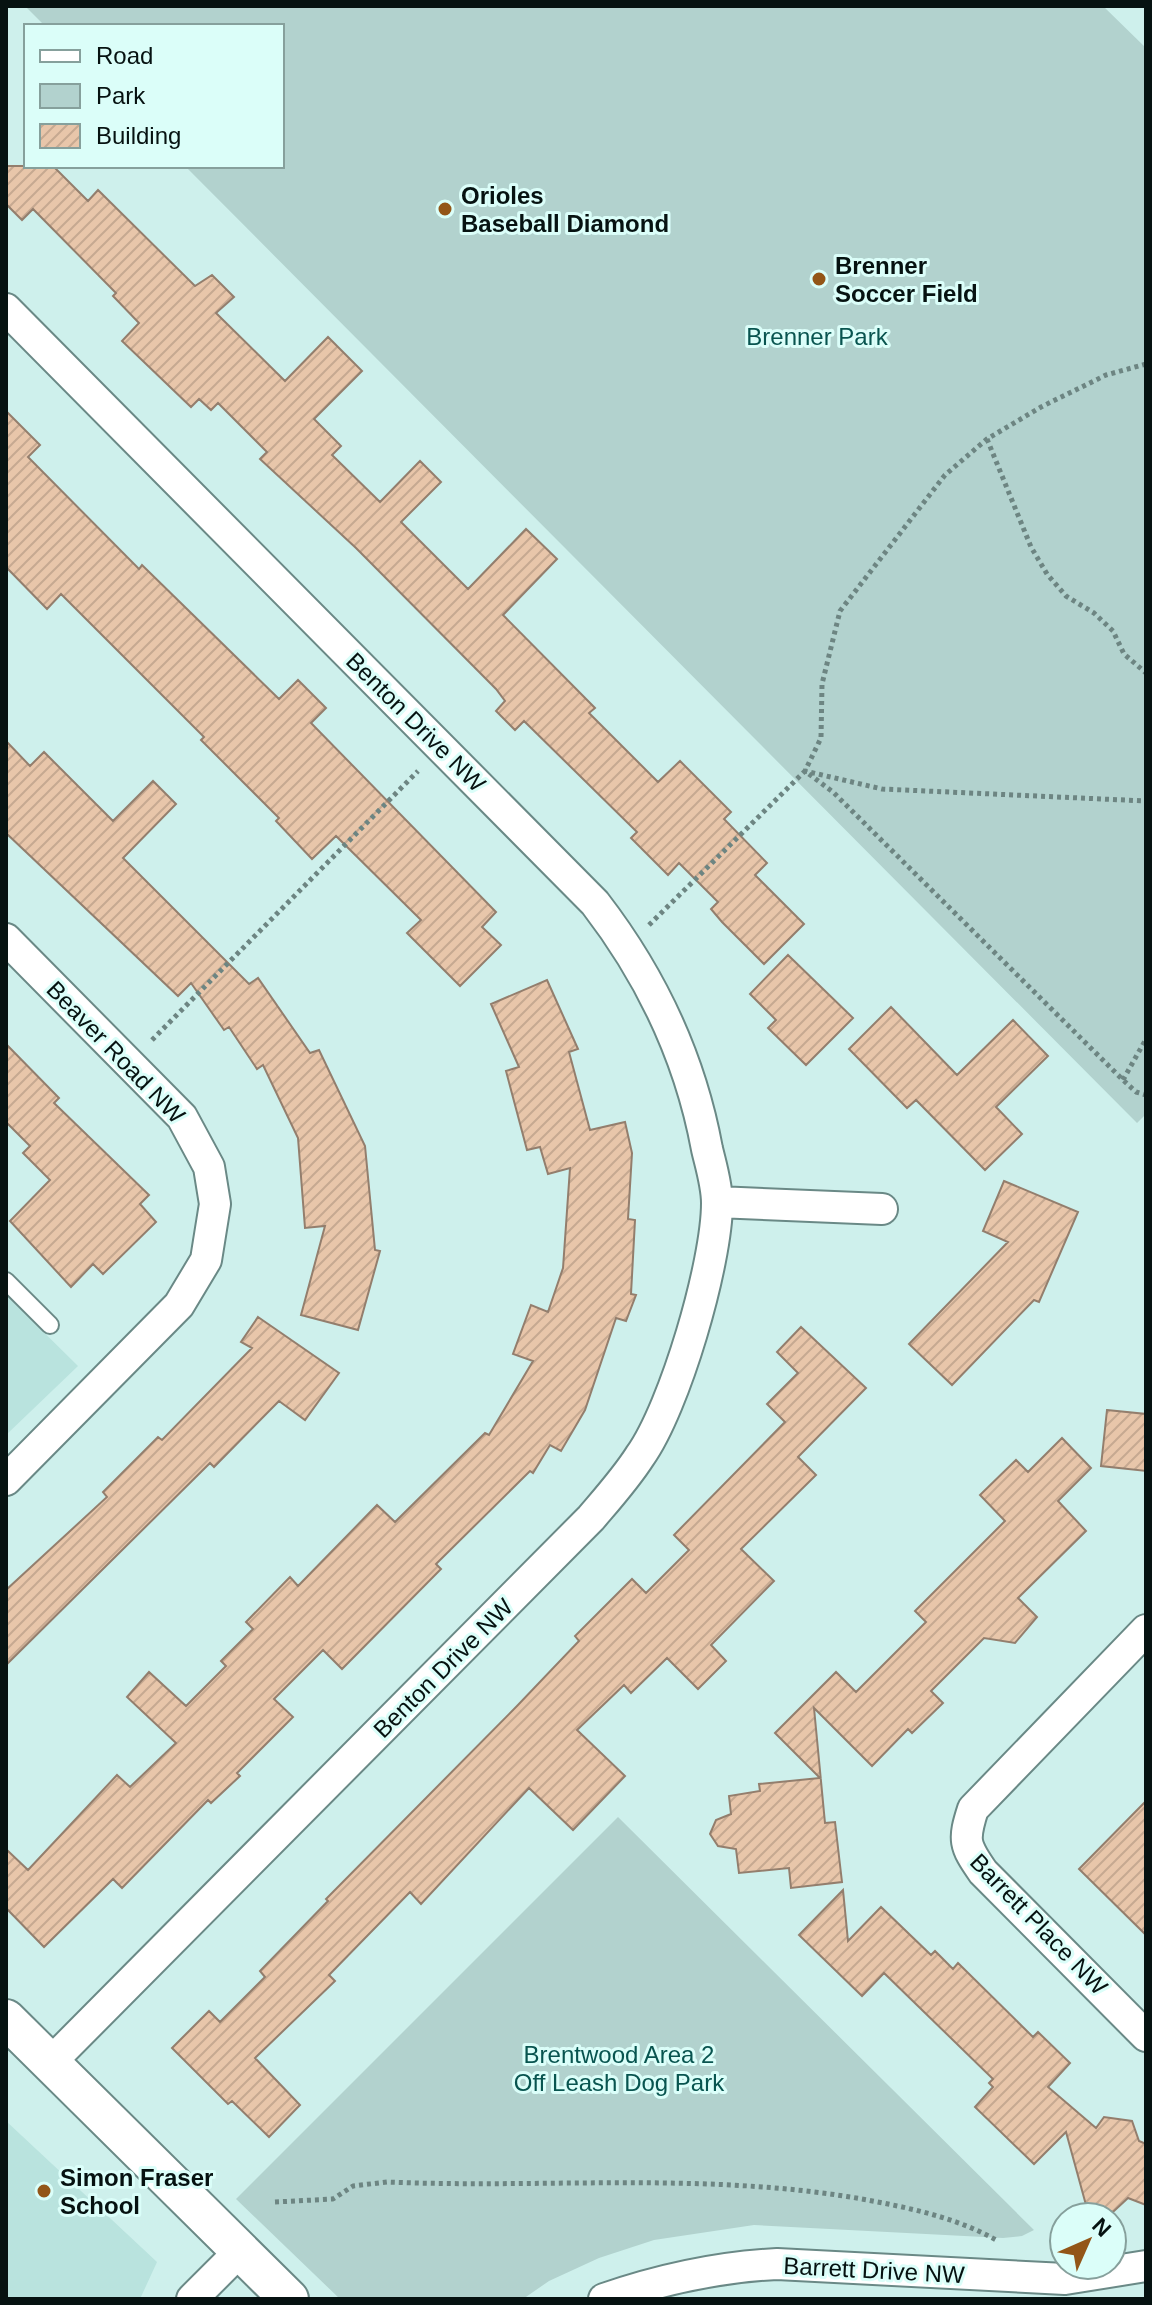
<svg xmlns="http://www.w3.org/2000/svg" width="1152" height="2305" font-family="Arial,sans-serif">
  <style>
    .built { fill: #b9e3de }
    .park { fill: #b2d2ce }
    .building { fill: url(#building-hatch); stroke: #937e6d; stroke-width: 2 }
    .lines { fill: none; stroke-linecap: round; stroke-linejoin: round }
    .service-casing { stroke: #6a8986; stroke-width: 20 }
    .minor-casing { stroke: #6a8986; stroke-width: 34 }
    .tertiary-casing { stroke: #6a8986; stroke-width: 42 }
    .path { stroke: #6d8582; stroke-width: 5; stroke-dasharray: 4 4; stroke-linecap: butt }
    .service { stroke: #fff; stroke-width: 16 }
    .minor { stroke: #fff; stroke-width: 30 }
    .tertiary { stroke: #fff; stroke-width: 38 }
    .poi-dot { fill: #935618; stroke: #dbfef9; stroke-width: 3 }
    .labels { text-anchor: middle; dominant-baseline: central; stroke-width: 6; stroke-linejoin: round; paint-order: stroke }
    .poi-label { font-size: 24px; font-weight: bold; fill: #061211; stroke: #dbfef9; text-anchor: start }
    .park-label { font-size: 24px; fill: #08544f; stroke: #dbfef9 }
    .street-label { font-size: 24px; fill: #061211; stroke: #dbfef9 }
  </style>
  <defs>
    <pattern id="building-hatch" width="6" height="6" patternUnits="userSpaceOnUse" patternTransform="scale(2)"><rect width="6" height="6" fill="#e8c6aa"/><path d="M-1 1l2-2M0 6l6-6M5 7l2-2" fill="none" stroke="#c6a991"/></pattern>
  </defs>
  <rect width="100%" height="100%" fill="#cef0ec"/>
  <path class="built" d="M 6,1295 L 78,1366 L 6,1435 Z
    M 6,2121 L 157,2262 L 140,2299 L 6,2299 Z"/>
  <path class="park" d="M 25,6 L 1103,6 L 1146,48 L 1146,1114 L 1137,1123 L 185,166 L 282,166 L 282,26 L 45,26 Z
    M 618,1817 L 1034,2230 L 1022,2236 L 1003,2238 L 754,2225 L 654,2240 L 599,2258 L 549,2281 L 523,2299 L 340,2299 L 236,2199 Z"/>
  <path class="building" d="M 6,166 L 53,166 L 88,201 L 98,190 L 195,286 L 212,275 L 234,297 L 216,313 L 285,381 L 328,337 L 362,371 L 314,419 L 341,446 L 332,455 L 380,502 L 420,461 L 441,482 L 401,522 L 468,589 L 526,529 L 557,559 L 503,615 L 595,708 L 589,713 L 658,782 L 680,761 L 731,812 L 724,819 L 767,863 L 755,875 L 804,924 L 764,964 L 722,922 L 711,909 L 718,902 L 679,863 L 668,875 L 631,838 L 637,832 L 524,721 L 515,730 L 496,711 L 505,701 L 496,689 L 356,548 L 260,459 L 267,452 L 218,403 L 211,410 L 199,399 L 191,407 L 122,341 L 139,323 L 113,296 L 116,293 L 33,209 L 22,220 L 6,204 Z
    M 6,411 L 40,445 L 28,457 L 139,569 L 142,565 L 279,699 L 298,680 L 326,708 L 311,723 L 496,912 L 482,927 L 501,945 L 460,986 L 407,933 L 421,920 L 336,836 L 312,859 L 276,821 L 279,818 L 201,740 L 204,737 L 61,594 L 47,609 L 6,567 Z
    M 6,741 L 30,766 L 44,752 L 113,821 L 153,781 L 176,804 L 123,858 L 249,984 L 258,978 L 310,1053 L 319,1050 L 365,1146 L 375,1250 L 380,1251 L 358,1330 L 301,1315 L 325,1226 L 305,1228 L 298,1138 L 263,1065 L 257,1069 L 229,1027 L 224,1030 L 191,983 L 178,996 L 6,833 Z
    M 788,955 L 853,1018 L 806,1065 L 768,1028 L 776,1020 L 750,994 Z
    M 547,980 L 578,1049 L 569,1052 L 590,1130 L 625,1122 L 632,1153 L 628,1219 L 635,1220 L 631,1294 L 636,1295 L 626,1321 L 616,1318 L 585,1410 L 561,1451 L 550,1445 L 533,1473 L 530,1471 L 436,1564 L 441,1569 L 342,1669 L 323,1650 L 274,1699 L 293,1717 L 237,1773 L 240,1776 L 211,1803 L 208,1800 L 122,1888 L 113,1879 L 44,1947 L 6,1908 L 6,1849 L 28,1870 L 117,1775 L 130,1787 L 176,1743 L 127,1697 L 149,1672 L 186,1706 L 226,1666 L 221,1661 L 253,1629 L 246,1622 L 290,1577 L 298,1586 L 377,1505 L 395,1522 L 485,1433 L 489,1435 L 533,1361 L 513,1354 L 531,1305 L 548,1312 L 563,1268 L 570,1168 L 548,1174 L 540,1147 L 527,1150 L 506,1071 L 519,1067 L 491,1004 Z
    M 891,1007 L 957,1075 L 1013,1020 L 1048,1056 L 996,1107 L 1022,1134 L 985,1170 L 916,1100 L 907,1108 L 849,1049 Z
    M 6,1044 L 59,1098 L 54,1103 L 149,1195 L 140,1204 L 156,1222 L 103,1274 L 93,1264 L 71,1287 L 10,1221 L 50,1180 L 23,1153 L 30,1146 L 6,1122 Z
    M 1004,1181 L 1078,1212 L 1039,1302 L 1034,1300 L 952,1385 L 909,1344 L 1008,1242 L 983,1231 Z
    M 258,1317 L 339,1373 L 305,1420 L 279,1401 L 214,1467 L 210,1463 L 6,1665 L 6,1590 L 107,1497 L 103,1492 L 158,1437 L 162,1440 L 252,1348 L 241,1342 Z
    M 801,1327 L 866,1388 L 798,1457 L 816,1475 L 741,1549 L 774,1581 L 711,1645 L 726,1661 L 698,1689 L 667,1658 L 631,1693 L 624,1685 L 577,1730 L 625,1776 L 573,1830 L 529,1788 L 421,1904 L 410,1892 L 329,1975 L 335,1981 L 255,2058 L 300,2105 L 269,2137 L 232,2101 L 228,2104 L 172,2048 L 209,2011 L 220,2022 L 265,1977 L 260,1971 L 328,1901 L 326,1899 L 517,1706 L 579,1641 L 575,1636 L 632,1579 L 646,1593 L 689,1550 L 674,1535 L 785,1422 L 767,1404 L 798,1373 L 777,1352 Z
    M 1107,1410 L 1146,1414 L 1146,1471 L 1101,1466 Z
    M 1062,1438 L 1091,1468 L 1058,1501 L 1086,1531 L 1018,1598 L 1037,1617 L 1015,1643 L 984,1638 L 931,1691 L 943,1703 L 912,1733 L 908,1729 L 872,1766 L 814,1708 L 825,1823 L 835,1822 L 842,1882 L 791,1888 L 789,1868 L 739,1873 L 736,1849 L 718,1846 L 710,1834 L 716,1820 L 731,1814 L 729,1796 L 760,1791 L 759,1784 L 820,1778 L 775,1733 L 836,1672 L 856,1692 L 926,1622 L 915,1611 L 1005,1521 L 980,1495 L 1016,1460 L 1028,1472 Z
    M 1146,1801 L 1146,1935 L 1079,1869 Z
    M 843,1890 L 848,1941 L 881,1907 L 931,1955 L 935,1951 L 953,1969 L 958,1963 L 1033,2037 L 1038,2032 L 1070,2063 L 1048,2087 L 1096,2128 L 1104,2117 L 1132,2121 L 1139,2141 L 1146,2144 L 1146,2205 L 1128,2198 L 1113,2212 L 1086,2205 L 1066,2132 L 1034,2164 L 975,2107 L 993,2087 L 989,2083 L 993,2079 L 884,1973 L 862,1996 L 799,1935 Z"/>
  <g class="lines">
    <g class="service-casing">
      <path id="service" d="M 6,1281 L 50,1325"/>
    </g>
    <g class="minor-casing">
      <path id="minor" d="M 6,309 L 595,903 C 652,977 690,1057 707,1149 C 711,1166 717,1185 717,1203 C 717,1263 675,1407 640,1456 C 626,1478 608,1498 591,1518 L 50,2063
        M 6,939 L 182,1117 L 209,1167 L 215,1204 L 206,1260 L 179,1305 L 6,1480
        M 717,1202 L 882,1209
        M 1146,1630 L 973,1809 C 963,1840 964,1845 983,1872 L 1146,2036
        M 192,2299 L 240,2251
        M 604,2299 C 662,2279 716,2267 777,2264 L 1065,2279 L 1146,2266"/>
    </g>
    <g class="tertiary-casing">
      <path id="tertiary" d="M 6,2019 L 289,2299"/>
    </g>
    <path class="path" d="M 1146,364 L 1106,375 L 1041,407 L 987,439 L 945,475 L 840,611 L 822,684 L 821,738 L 805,771 L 882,789 L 1146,801
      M 987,439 L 1031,547 L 1047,574 L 1066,596 L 1094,613 L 1113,631 L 1124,654 L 1146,673
      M 649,925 L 805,771 L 833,792 L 1123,1080 L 1136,1092 L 1146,1095
      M 152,1040 L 418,771
      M 1123,1080 L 1146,1039
      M 275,2202 L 333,2199 L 353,2186 L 387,2182 C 552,2189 721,2170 883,2203 C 923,2211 963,2221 998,2241"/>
    <use href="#service" class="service"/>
    <use href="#minor" class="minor"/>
    <use href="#tertiary" class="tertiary"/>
  </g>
  <g class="poi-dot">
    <circle cx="445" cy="209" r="8"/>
    <circle cx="819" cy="279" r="8"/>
    <circle cx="44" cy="2191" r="8"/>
  </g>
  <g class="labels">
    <g class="poi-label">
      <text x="461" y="195">Orioles<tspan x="461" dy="28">Baseball Diamond</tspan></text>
      <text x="835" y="265">Brenner<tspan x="835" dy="28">Soccer Field</tspan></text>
      <text x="60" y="2177">Simon Fraser<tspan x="60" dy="28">School</tspan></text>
    </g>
    <g class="park-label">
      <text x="817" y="336">Brenner Park</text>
      <text x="619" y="2054">Brentwood Area 2<tspan x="619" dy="28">Off Leash Dog Park</tspan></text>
    </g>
    <g class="street-label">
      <text transform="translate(416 722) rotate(45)">Benton Drive NW</text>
      <text transform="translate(116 1052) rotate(46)">Beaver Road NW</text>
      <text transform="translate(443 1668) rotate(-45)">Benton Drive NW</text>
      <text transform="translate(1039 1924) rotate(46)">Barrett Place NW</text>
      <text transform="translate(874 2270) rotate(3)">Barrett Drive NW</text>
    </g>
  </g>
  <rect width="1152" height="2305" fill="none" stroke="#061211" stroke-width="16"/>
  <rect x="24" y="24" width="260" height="144" fill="#dbfef9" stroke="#86a09c" stroke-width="2"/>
  <rect x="40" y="50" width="40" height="12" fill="#ffffff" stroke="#86a09c" stroke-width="2"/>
  <text x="96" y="64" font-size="24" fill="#061211">Road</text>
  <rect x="40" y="84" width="40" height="24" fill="#b2d2ce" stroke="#86a09c" stroke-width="2"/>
  <text x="96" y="104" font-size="24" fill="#061211">Park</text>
  <rect x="40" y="124" width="40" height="24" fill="url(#building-hatch)" stroke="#86a09c" stroke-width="2"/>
  <text x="96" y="144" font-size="24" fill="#061211">Building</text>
  <g transform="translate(1088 2241) rotate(45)"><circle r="38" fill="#dbfef9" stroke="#86a09c" stroke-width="2"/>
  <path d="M0-6L14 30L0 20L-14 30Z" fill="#935618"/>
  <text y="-12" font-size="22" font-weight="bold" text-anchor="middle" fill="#061211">N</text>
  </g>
</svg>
